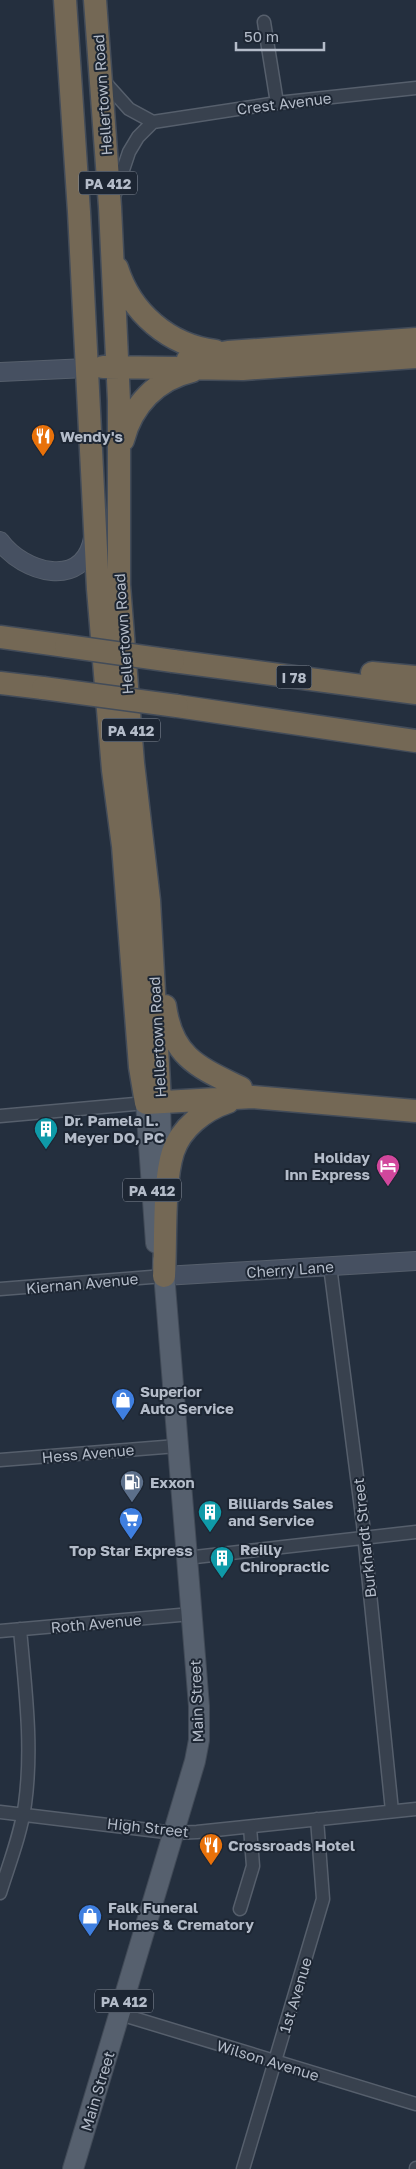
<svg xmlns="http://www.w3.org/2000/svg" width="416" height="2169" font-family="'Golos Text',sans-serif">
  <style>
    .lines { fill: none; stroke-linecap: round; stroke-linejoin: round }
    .street-casing { stroke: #565f6c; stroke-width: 15 }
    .secondary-casing { stroke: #565f6c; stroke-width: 20 }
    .primary-casing { stroke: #414a57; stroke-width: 22 }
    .highway-casing { stroke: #434c59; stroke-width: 25 }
    .street { stroke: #38414e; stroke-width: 12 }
    .secondary { stroke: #465061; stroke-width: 18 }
    .primary { stroke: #56606e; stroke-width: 20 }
    .highway { stroke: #746855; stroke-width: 22 }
    .highway-bridge-casing { stroke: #434c59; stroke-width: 25; stroke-linecap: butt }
    .highway-bridge { stroke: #746855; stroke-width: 22 }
    .labels { text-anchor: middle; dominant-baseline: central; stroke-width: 4; stroke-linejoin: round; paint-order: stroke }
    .shield { fill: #1d2633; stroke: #878f9c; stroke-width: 1 }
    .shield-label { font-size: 14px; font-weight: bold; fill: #b4bcc9 }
    .street-label { font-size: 15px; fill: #b4bcc9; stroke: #1d2633 }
    .poi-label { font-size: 15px; font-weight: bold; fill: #b4bcc9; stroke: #1d2633; text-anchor: start }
  </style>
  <rect width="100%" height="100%" fill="#242f3e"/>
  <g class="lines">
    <g class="street-casing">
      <path id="street" d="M 264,22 L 277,103
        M 102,79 L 129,109 L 153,122
        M 113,200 L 129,152 L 138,137 L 153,122 L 277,103 L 416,88
        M 0,1116 L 146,1103
        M 330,1266 L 363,1524 L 392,1811
        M 0,1289 L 164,1276
        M 0,1460 L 177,1446
        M 186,1558 L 416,1532
        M 0,1631 L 191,1614
        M 0,1812 L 174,1833 L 197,1832 L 416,1809
        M 0,1893 C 9,1864 21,1834 25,1804 C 33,1746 25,1687 20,1629
        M 240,1909 L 253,1866 L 250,1827
        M 120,2014 L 416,2104
        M 243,2169 L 323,1899 L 317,1819
        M 416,2169 L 416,2168"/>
    </g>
    <g class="secondary-casing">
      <path id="secondary" d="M 0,372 L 87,368
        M 0,541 C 23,573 84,590 93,538
        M 164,1276 L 416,1261"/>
    </g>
    <g class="primary-casing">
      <path id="primary" d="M 160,1102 L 162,1179
        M 146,1103 L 156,1243
        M 73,2169 L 195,1761 L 199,1740 L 199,1706 L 163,1261"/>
    </g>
    <g class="highway-casing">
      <path id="highway" d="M 65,0 L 79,212 L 98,589 L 113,770 L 123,846 L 140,1067 L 146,1103 L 253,1097 L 416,1111
        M 95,0 L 110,207 L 119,401 L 119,585 L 133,763 L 149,900 L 160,1102
        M 117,268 C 131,313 169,345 215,351
        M 188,359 L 228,352 L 416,339
        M 103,367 L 243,369 L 416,357
        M 123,440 C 132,405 157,379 192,371
        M 0,637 L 66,646
        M 173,661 L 416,693
        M 372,673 L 416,677
        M 0,683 L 43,688
        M 177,706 L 416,741
        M 165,1006 C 172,1057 198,1067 241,1088
        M 164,1276 C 166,1242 163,1183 173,1152 C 181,1128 204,1110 228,1102"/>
    </g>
    <use href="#street" class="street"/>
    <use href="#secondary" class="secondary"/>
    <use href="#primary" class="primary"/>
    <use href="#highway" class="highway"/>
    <g class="highway-bridge-casing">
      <path id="highway-bridge" d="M 66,646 L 173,661
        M 43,688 L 177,706"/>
    </g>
    <use href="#highway-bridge" class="highway-bridge"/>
  </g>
  <defs>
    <g id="restaurant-pin" transform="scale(1.25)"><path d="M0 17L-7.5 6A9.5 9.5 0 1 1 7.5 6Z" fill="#e8710a" stroke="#1d2633"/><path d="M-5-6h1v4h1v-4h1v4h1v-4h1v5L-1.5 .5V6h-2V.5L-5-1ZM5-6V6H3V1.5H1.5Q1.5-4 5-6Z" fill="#fff"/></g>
    <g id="building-pin" transform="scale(1.25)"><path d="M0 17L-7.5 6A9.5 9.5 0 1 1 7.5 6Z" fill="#0f9aa8" stroke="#1d2633"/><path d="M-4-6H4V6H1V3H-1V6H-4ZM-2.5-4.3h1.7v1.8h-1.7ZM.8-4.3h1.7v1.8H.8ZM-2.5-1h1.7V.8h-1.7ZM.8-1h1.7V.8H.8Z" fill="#fff"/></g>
    <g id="hotel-pin" transform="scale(1.25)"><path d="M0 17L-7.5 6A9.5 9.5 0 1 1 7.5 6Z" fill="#d1479c" stroke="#1d2633"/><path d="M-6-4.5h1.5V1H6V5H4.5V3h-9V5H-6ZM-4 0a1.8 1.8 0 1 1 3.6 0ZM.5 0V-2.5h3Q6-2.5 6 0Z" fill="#fff"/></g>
    <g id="shop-pin" transform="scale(1.25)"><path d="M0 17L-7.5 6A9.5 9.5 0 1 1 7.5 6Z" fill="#3f7fe0" stroke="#1d2633"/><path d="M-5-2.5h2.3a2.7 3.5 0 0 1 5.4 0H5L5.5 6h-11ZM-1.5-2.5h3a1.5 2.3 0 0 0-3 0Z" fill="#fff"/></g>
    <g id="fuel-pin" transform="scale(1.25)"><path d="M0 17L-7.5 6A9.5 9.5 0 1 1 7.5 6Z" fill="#5c6f8a" stroke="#1d2633"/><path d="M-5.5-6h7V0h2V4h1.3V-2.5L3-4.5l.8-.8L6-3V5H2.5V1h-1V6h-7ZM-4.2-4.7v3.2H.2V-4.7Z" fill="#fff"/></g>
    <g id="supermarket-pin" transform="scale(1.25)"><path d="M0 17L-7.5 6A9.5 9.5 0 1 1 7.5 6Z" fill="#3f7fe0" stroke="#1d2633"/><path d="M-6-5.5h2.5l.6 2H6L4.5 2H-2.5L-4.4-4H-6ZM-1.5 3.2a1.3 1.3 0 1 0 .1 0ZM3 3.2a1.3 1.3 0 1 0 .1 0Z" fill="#fff"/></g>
  </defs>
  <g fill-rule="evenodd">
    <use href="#restaurant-pin" x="43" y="436"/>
    <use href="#building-pin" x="46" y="1129"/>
    <use href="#hotel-pin" x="388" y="1166"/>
    <use href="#shop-pin" x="123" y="1400"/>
    <use href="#fuel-pin" x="132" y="1482"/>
    <use href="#building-pin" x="210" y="1512"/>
    <use href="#supermarket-pin" x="131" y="1519"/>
    <use href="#building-pin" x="222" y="1558"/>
    <use href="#restaurant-pin" x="211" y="1845"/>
    <use href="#shop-pin" x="90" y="1916"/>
  </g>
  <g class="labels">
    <g class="shield">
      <rect x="79" y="171.5" width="58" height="23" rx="4"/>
      <rect x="276.5" y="665.5" width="35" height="23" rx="4"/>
      <rect x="102" y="718.5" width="58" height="23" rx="4"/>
      <rect x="123" y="1178.5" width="58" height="23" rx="4"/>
      <rect x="95" y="1989.5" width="58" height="23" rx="4"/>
    </g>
    <g class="shield-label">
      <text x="108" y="183">PA 412</text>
      <text x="294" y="677">I 78</text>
      <text x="131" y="730">PA 412</text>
      <text x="152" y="1190">PA 412</text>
      <text x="124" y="2001">PA 412</text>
    </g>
    <g class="street-label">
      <text transform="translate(102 95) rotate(-94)">Hellertown Road</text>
      <text transform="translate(284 103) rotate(-7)">Crest Avenue</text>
      <text transform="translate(123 634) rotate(-94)">Hellertown Road</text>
      <text transform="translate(157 1037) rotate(-93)">Hellertown Road</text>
      <text transform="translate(290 1269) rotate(-4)">Cherry Lane</text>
      <text transform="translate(82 1283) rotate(-5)">Kiernan Avenue</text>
      <text transform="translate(88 1453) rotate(-5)">Hess Avenue</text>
      <text transform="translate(364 1538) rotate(-96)">Burkhardt Street</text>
      <text transform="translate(96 1623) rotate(-5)">Roth Avenue</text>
      <text transform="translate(196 1701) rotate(-92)">Main Street</text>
      <text transform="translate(148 1827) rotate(6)">High Street</text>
      <text transform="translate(295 1995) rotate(-73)">1st Avenue</text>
      <text transform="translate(268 2060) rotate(17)">Wilson Avenue</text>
      <text transform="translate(97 2091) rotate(-73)">Main Street</text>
    </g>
    <g class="poi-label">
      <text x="60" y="436">Wendy's</text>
      <text x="64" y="1120">Dr. Pamela L.<tspan x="64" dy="17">Meyer DO, PC</tspan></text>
      <text x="370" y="1157" text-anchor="end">Holiday<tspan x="370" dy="17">Inn Express</tspan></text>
      <text x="140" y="1391">Superior<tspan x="140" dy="17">Auto Service</tspan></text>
      <text x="150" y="1482">Exxon</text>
      <text x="228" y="1503">Billiards Sales<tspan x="228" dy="17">and Service</tspan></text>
      <text x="240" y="1549">Reilly<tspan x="240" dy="17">Chiropractic</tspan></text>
      <text x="131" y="1550" text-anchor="middle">Top Star Express</text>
      <text x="228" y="1845">Crossroads Hotel</text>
      <text x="108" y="1907">Falk Funeral<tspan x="108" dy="17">Homes &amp; Crematory</tspan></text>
    </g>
  </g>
  <path d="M236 42v8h88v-8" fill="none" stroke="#b4bcc9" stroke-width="2.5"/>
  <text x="244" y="42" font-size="15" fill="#b4bcc9" stroke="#1d2633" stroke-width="4" paint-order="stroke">50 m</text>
</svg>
